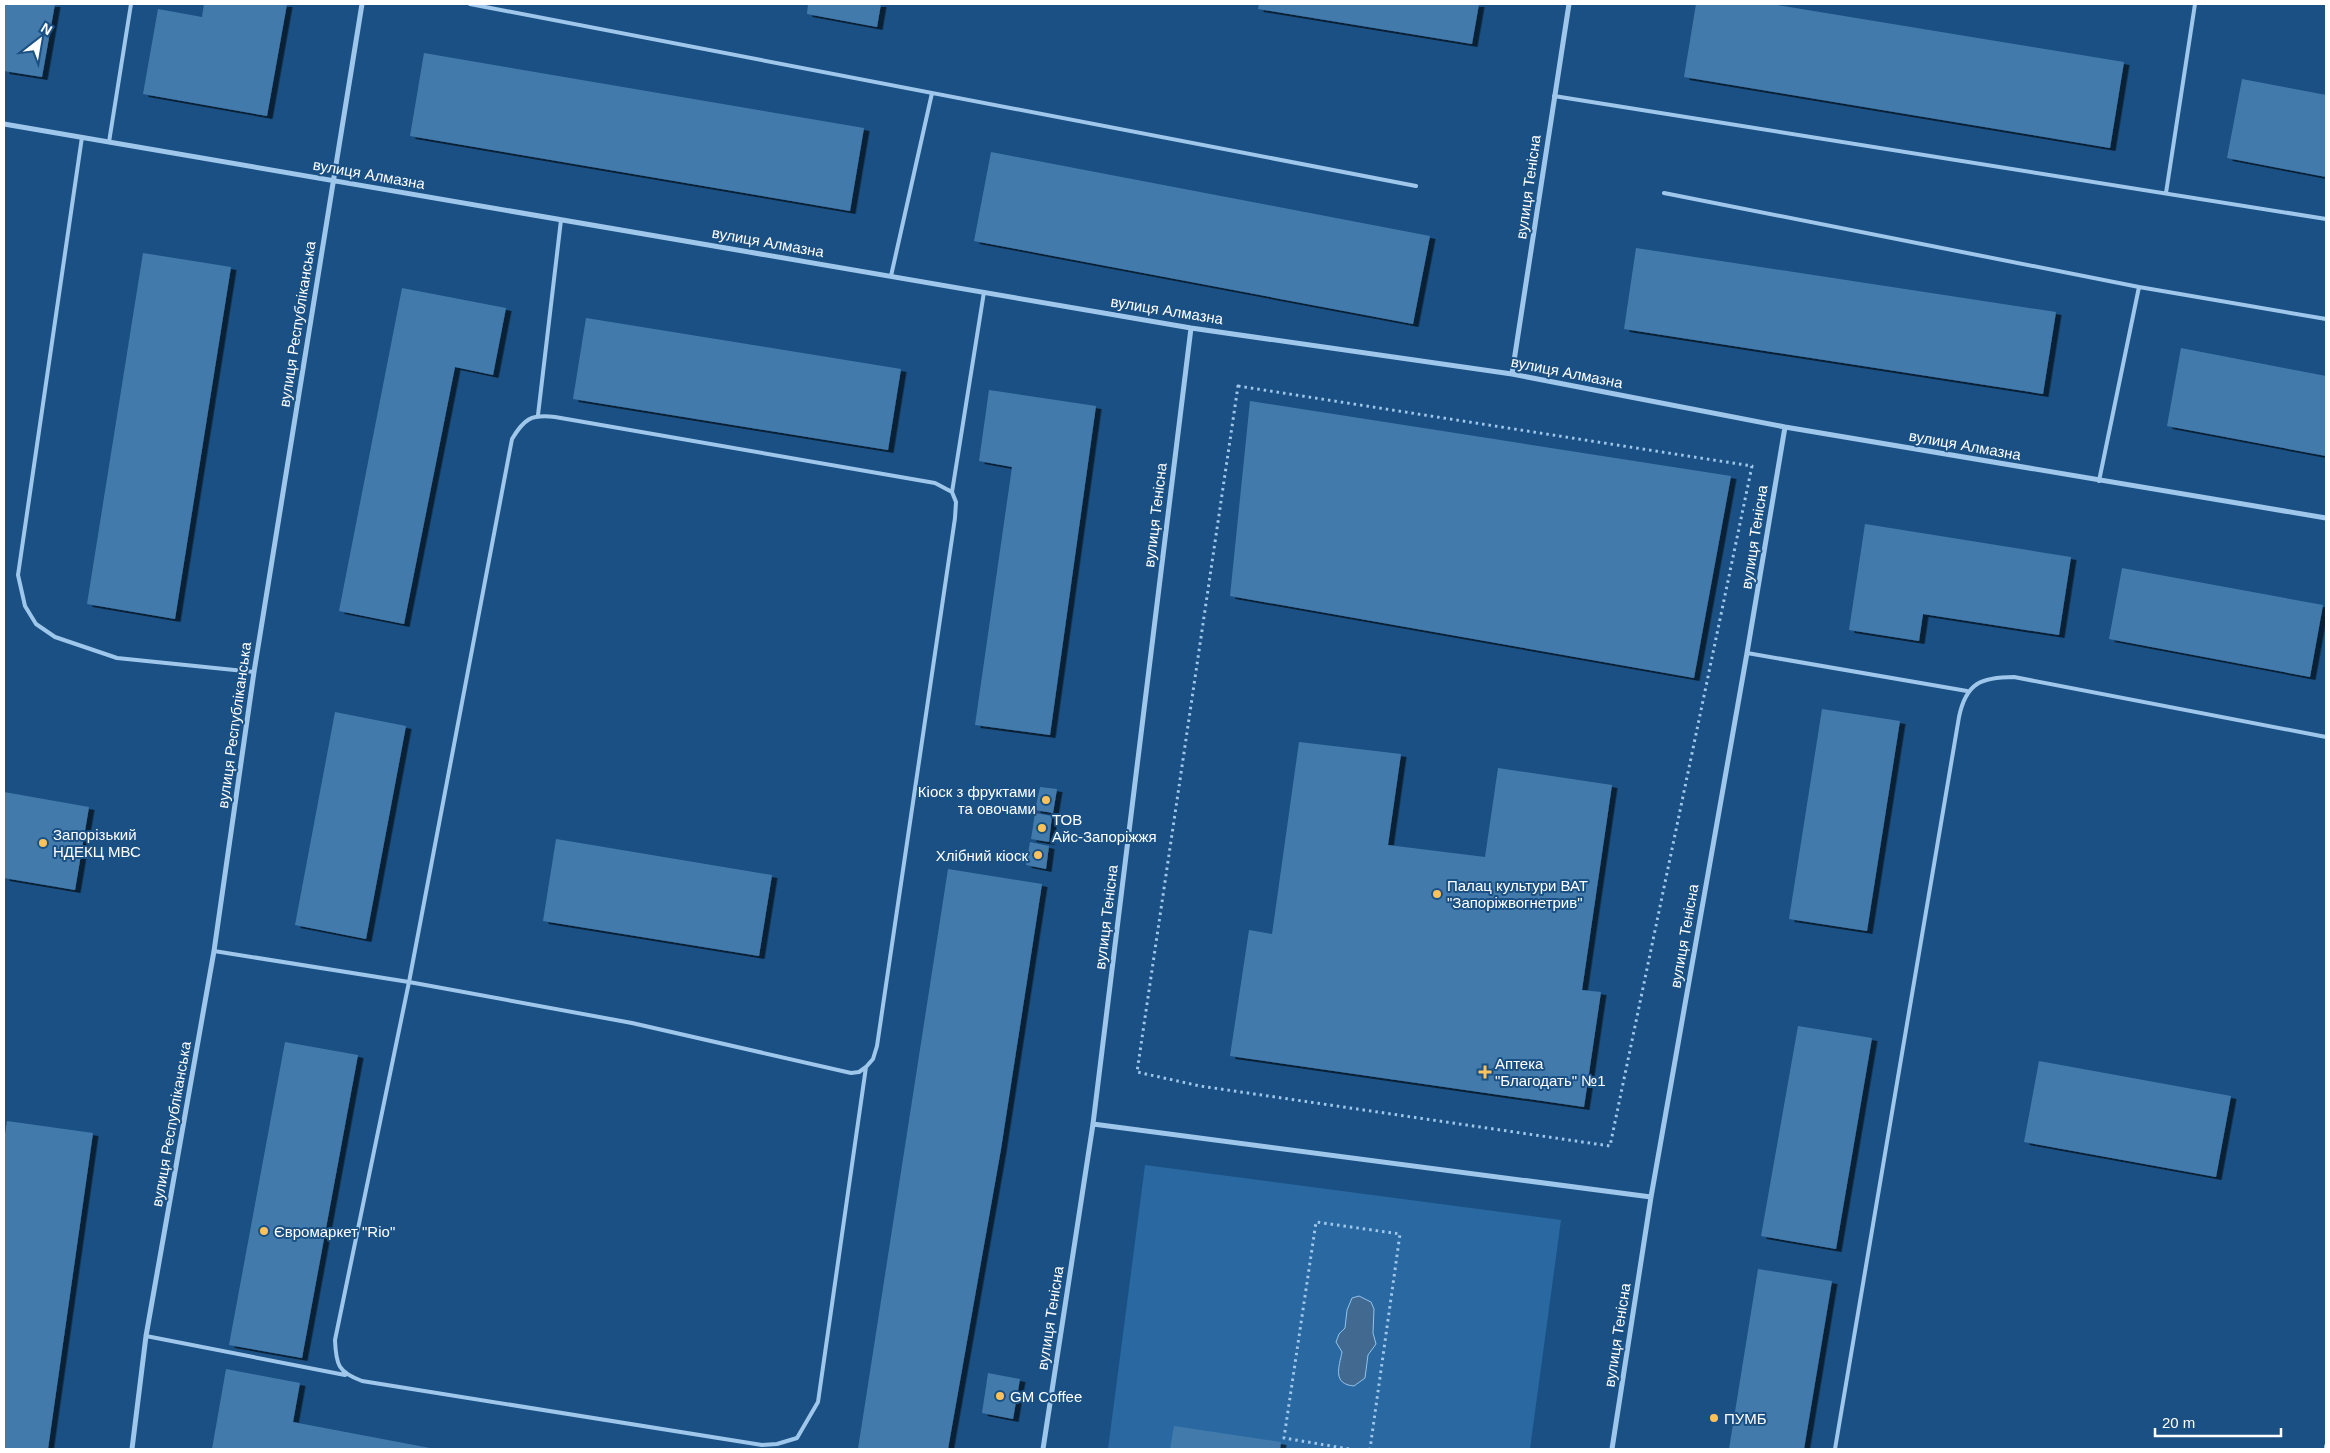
<svg xmlns="http://www.w3.org/2000/svg" width="2330" height="1453" font-family="Arial,sans-serif">
  <style>
    .green { fill: #2968a0 }
    .water { fill: #426a90; stroke: #92c3ed }
    .building { fill: #437aac; filter: url(#shadow) }
    .lines { fill: none; stroke-linecap: round; stroke-linejoin: round }
    .path { stroke: #9fc7eb; stroke-width: 3; stroke-dasharray: 2.5 4; stroke-linecap: butt }
    .lane { stroke: #9fc7eb; stroke-width: 4 }
    .street { stroke: #9fc7eb; stroke-width: 5 }
    .poi-dot { fill: #fdc25b; stroke: #1a5083; stroke-width: 2 }
    .labels { text-anchor: middle; dominant-baseline: central; stroke-width: 4; stroke-linejoin: round; paint-order: stroke }
    .street-label { font-size: 15px; fill: #fff; stroke: #1a5083 }
    .poi-label { font-size: 15px; fill: #fff; stroke: #1a5083; text-anchor: start }
  </style>
  <defs>
    <filter id="shadow"><feDropShadow dx="5.5" dy="3" stdDeviation="0" flood-color="#0009"/></filter>
  </defs>
  <rect width="100%" height="100%" fill="#1a5083"/>
  <path class="green" d="M 1145,1165 L 1561,1220 L 1530,1449 L 1108,1449 Z"/>
  <path class="water" d="M 1359,1296 L 1371,1302 L 1374,1309 L 1373,1333 L 1376,1344 L 1368,1355 L 1365,1378 L 1354,1386 C 1332,1384 1339,1367 1342,1352 L 1336,1342 L 1339,1334 L 1345,1328 L 1347,1310 L 1352,1298 Z"/>
  <path class="building" d="M 4,4 L 55,4 L 42,77 L 4,71 Z
    M 204,4 L 287,4 L 267,116 L 143,94 L 158,9 L 202,17 Z
    M 808,4 L 881,4 L 877,27 L 807,14 Z
    M 1259,4 L 1479,4 L 1472,44 L 1258,9 Z
    M 1696,4 L 1771,4 L 2124,62 L 2110,148 L 1684,77 Z
    M 424,53 L 864,128 L 850,211 L 410,136 Z
    M 2242,79 L 2326,95 L 2326,177 L 2227,158 Z
    M 991,152 L 1430,236 L 1413,324 L 974,241 Z
    M 1636,248 L 2056,312 L 2043,394 L 1624,329 Z
    M 143,253 L 231,267 L 175,619 L 87,604 Z
    M 402,288 L 506,308 L 493,375 L 455,367 L 404,624 L 339,611 Z
    M 586,318 L 901,369 L 888,450 L 573,399 Z
    M 2181,348 L 2326,376 L 2326,456 L 2167,426 Z
    M 989,390 L 1096,406 L 1050,735 L 975,725 L 1012,467 L 979,461 Z
    M 1250,401 L 1731,476 L 1694,678 L 1230,596 Z
    M 1865,524 L 2071,557 L 2059,635 L 1923,614 L 1919,641 L 1849,630 Z
    M 2122,568 L 2323,605 L 2310,677 L 2109,639 Z
    M 1822,709 L 1900,721 L 1867,931 L 1789,919 Z
    M 335,712 L 406,726 L 366,939 L 295,925 Z
    M 1299,742 L 1401,754 L 1388,845 L 1485,857 L 1498,768 L 1612,785 L 1582,990 L 1601,992 L 1584,1107 L 1230,1056 L 1249,930 L 1272,934 Z
    M 1040,787 L 1057,789 L 1053,813 L 1035,810 Z
    M 4,792 L 89,807 L 75,890 L 4,878 Z
    M 1035,813 L 1052,816 L 1049,842 L 1031,839 Z
    M 556,839 L 772,875 L 759,956 L 543,921 Z
    M 1030,842 L 1049,846 L 1046,869 L 1026,865 Z
    M 948,869 L 1042,884 L 1001,1149 L 948,1449 L 858,1449 Z
    M 1798,1026 L 1872,1038 L 1836,1249 L 1761,1236 Z
    M 285,1042 L 358,1055 L 302,1358 L 229,1345 Z
    M 2039,1061 L 2231,1096 L 2216,1177 L 2024,1142 Z
    M 7,1121 L 93,1133 L 48,1449 L 4,1449 L 4,1141 Z
    M 1758,1269 L 1832,1281 L 1804,1449 L 1729,1449 Z
    M 226,1369 L 300,1383 L 293,1422 L 435,1449 L 212,1449 Z
    M 988,1373 L 1020,1379 L 1013,1419 L 982,1413 Z
    M 1174,1426 L 1281,1442 L 1280,1449 L 1170,1449 Z"/>
  <g class="lines">
    <path class="path" d="M 1238,386 L 1752,466 L 1610,1146 L 1200,1086 L 1137,1072 Z
      M 1349,1449 L 1284,1438 L 1316,1222 L 1400,1234 L 1370,1449"/>
    <path class="lane" d="M 470,4 L 1416,186
      M 1554,96 L 2326,219
      M 82,137 L 18,575 L 25,606 L 36,624 L 55,637 L 117,658 L 254,672
      M 109,142 L 131,4
      M 1664,193 L 2139,287 L 2326,319
      M 2166,193 L 2195,4
      M 891,276 L 932,93
      M 538,415 L 561,220
      M 2099,481 L 2139,287
      M 1747,653 L 1967,691
      M 214,951 L 409,982 L 632,1023 L 851,1073 L 859,1072 L 866,1067 L 818,1402 L 797,1438 L 777,1444 L 762,1445 L 362,1381 C 338,1372 336,1365 335,1340 L 409,982 L 512,439 C 524,419 531,414 555,417 L 935,483 L 952,492
      M 866,1067 L 873,1059 L 877,1046 L 955,518 L 956,502 L 952,492 L 984,292
      M 146,1336 L 345,1375
      M 1835,1449 L 1959,717 C 1966,683 1981,677 2014,677 L 2326,737
      M 2326,1449 L 2326,1446"/>
    <path class="street" d="M 4,124 L 1191,328 L 1512,374 L 1785,427 L 2326,518
      M 1512,374 L 1569,4
      M 1093,1124 L 1651,1197
      M 132,1449 L 146,1336 L 214,951 L 254,672 L 362,4
      M 1043,1449 L 1093,1124 L 1191,328
      M 1612,1449 L 1651,1197 L 1747,653 L 1785,427"/>
  </g>
  <g class="poi-dot">
    <circle cx="1046" cy="800" r="5"/>
    <circle cx="1042" cy="828" r="5"/>
    <circle cx="43" cy="843" r="5"/>
    <circle cx="1038" cy="855" r="5"/>
    <circle cx="1437" cy="894" r="5"/>
    <path d="M1482.5 1064.5h5v5h5v5h-5v5h-5v-5h-5v-5h5z"/>
    <circle cx="264" cy="1231" r="5"/>
    <circle cx="1000" cy="1396" r="5"/>
    <circle cx="1714" cy="1418" r="5"/>
  </g>
  <g class="labels">
    <g class="street-label">
      <text transform="translate(369 174) rotate(10)">вулиця Алмазна</text>
      <text transform="translate(1528 187) rotate(-82)">вулиця Тенісна</text>
      <text transform="translate(768 242) rotate(10)">вулиця Алмазна</text>
      <text transform="translate(1167 310) rotate(9)">вулиця Алмазна</text>
      <text transform="translate(297 324) rotate(-81)">вулиця Республіканська</text>
      <text transform="translate(1567 372) rotate(11)">вулиця Алмазна</text>
      <text transform="translate(1965 445) rotate(10)">вулиця Алмазна</text>
      <text transform="translate(1155 515) rotate(-83)">вулиця Тенісна</text>
      <text transform="translate(1754 537) rotate(-81)">вулиця Тенісна</text>
      <text transform="translate(234 725) rotate(-82)">вулиця Республіканська</text>
      <text transform="translate(1106 917) rotate(-83)">вулиця Тенісна</text>
      <text transform="translate(1684 936) rotate(-80)">вулиця Тенісна</text>
      <text transform="translate(171 1124) rotate(-80)">вулиця Республіканська</text>
      <text transform="translate(1050 1318) rotate(-81)">вулиця Тенісна</text>
      <text transform="translate(1617 1335) rotate(-81)">вулиця Тенісна</text>
    </g>
    <g class="poi-label">
      <text x="1036" y="791" text-anchor="end">Кіоск з фруктами<tspan x="1036" dy="17">та овочами</tspan></text>
      <text x="1052" y="819">ТОВ<tspan x="1052" dy="17">Айс-Запоріжжя</tspan></text>
      <text x="53" y="834">Запорізький<tspan x="53" dy="17">НДЕКЦ МВС</tspan></text>
      <text x="1028" y="855" text-anchor="end">Хлібний кіоск</text>
      <text x="1447" y="885">Палац культури ВАТ<tspan x="1447" dy="17">"Запоріжвогнетрив"</tspan></text>
      <text x="1495" y="1063">Аптека<tspan x="1495" dy="17">"Благодать" №1</tspan></text>
      <text x="274" y="1231">Євромаркет "Rio"</text>
      <text x="1010" y="1396">GM Coffee</text>
      <text x="1724" y="1418">ПУМБ</text>
    </g>
  </g>
  <rect width="2330" height="1453" fill="none" stroke="#ffffff" stroke-width="10"/>
  <g transform="translate(40 40) rotate(31)" stroke="#1a5083" stroke-width="4" paint-order="stroke">
  <path d="M0-4L9 19L0 12L-9 19Z" fill="#ffffff"/>
  <text y="-8" font-size="14" font-weight="bold" text-anchor="middle" fill="#ffffff">N</text>
  </g>
  <path d="M2155 1428v8h126v-8" fill="none" stroke="#ffffff" stroke-width="2.5"/>
  <text x="2162" y="1428" font-size="15" fill="#ffffff" stroke="#1a5083" stroke-width="4" paint-order="stroke">20 m</text>
</svg>
